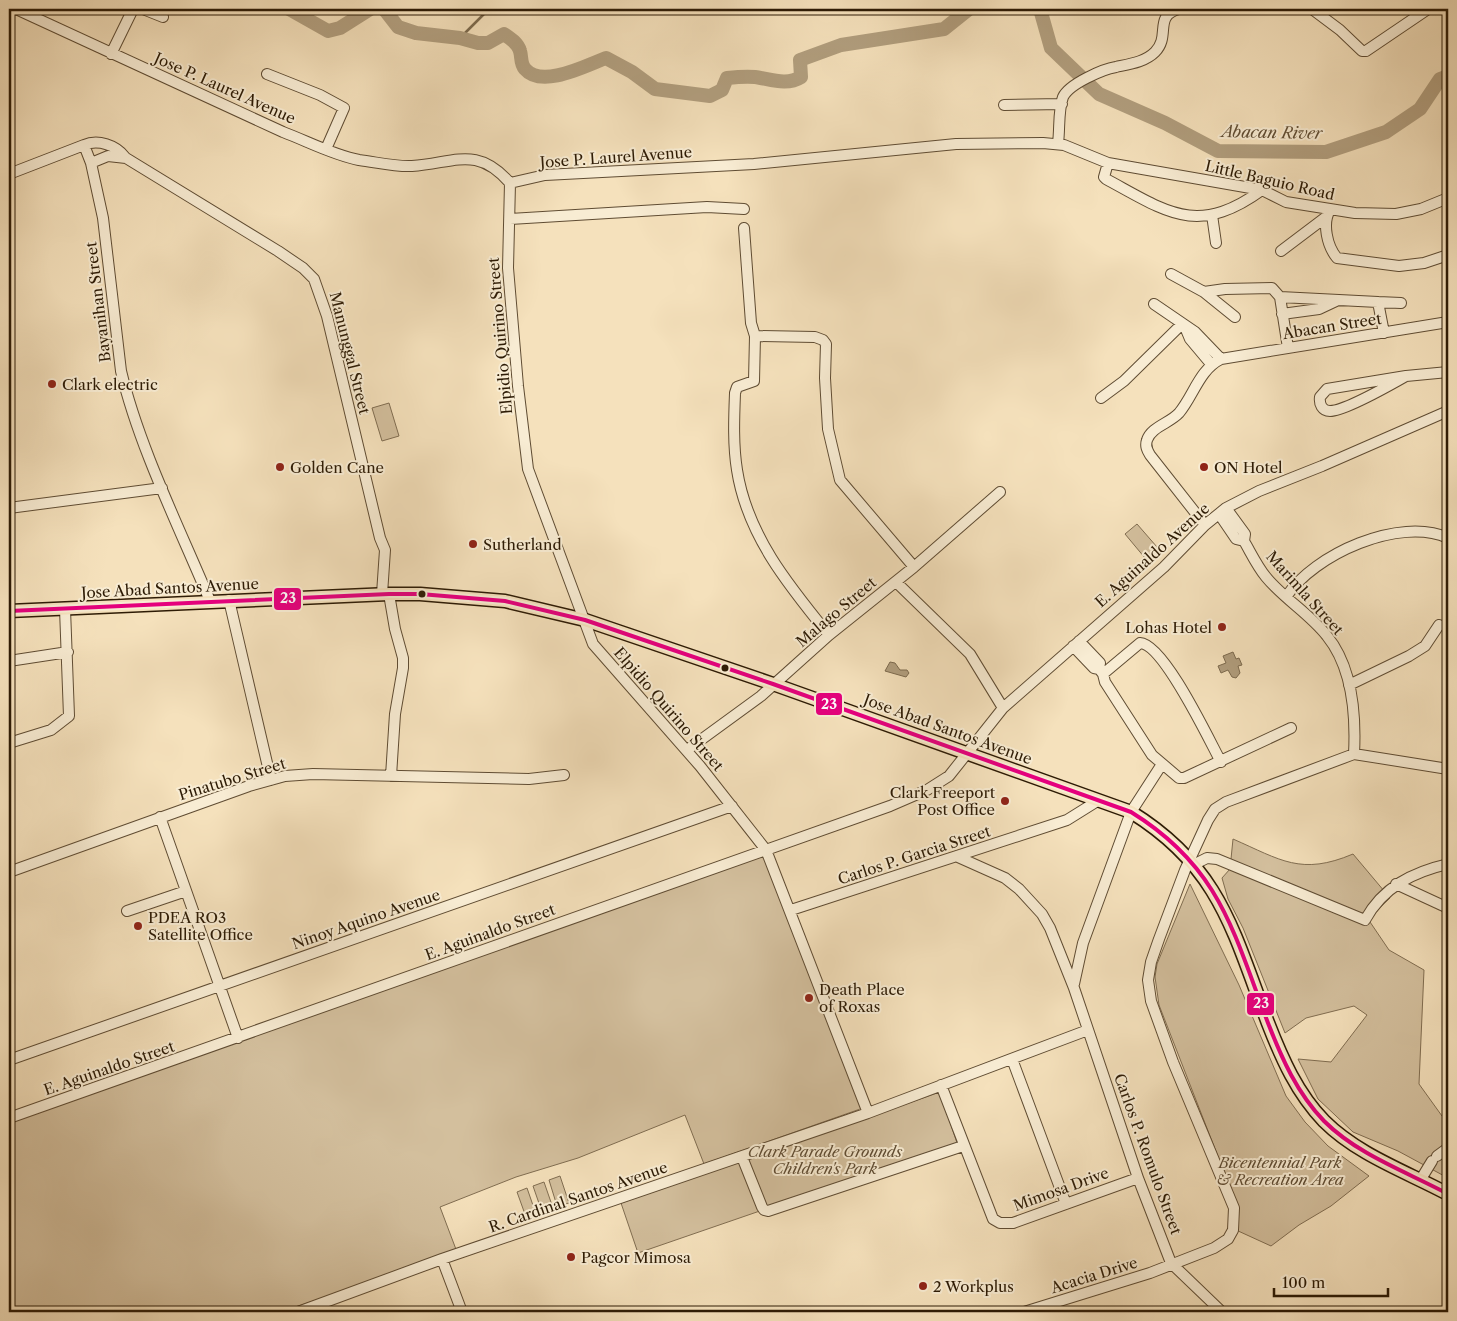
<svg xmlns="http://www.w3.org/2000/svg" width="1457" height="1321" font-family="'Libre Caslon Text',serif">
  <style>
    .green { fill: #d3bf9d; stroke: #806d51 }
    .water { fill: #b19e7e; stroke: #7c6a4e }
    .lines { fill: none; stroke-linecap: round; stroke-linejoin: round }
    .stream { stroke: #7c6a4e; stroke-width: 2.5 }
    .river { stroke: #b19e7e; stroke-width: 14 }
    .minor-casing { stroke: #5f4c33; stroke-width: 12 }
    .major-casing { stroke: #2d1b05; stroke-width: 15 }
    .minor { stroke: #f8ecd3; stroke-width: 10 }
    .major { stroke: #f5e1bc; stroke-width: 12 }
    .bus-1-casing { stroke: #f8ecd3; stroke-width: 8 }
    .bus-1 { stroke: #e5007d; stroke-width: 4 }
    .poi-dot { fill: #8f2418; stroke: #f8ecd3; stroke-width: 2 }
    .bus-dot { fill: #2d1b05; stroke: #f8ecd3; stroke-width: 2 }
    .labels { text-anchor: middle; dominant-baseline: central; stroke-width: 4; stroke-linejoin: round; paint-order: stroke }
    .street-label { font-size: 15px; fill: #2d1b05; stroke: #f8ecd3 }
    .poi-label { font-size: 15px; fill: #2d1b05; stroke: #f8ecd3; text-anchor: start }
    .park-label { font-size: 15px; font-style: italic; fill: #5f4c33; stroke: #f8ecd3 }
    .water-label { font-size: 16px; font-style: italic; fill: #624f35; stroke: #f8ecd3 }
    .line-badge { stroke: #f8ecd3; stroke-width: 2 }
    .badge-label { font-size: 14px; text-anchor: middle; font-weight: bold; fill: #fff }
  </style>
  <rect width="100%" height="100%" fill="#f5e1bc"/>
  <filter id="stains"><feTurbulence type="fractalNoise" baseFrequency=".004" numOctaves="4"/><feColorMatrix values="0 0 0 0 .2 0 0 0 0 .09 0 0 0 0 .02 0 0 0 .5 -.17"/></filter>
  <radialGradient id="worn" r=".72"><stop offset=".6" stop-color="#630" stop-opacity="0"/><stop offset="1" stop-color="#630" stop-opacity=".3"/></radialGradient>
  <path class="green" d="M 389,403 L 399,436 L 382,441 L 372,408 Z
    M 1137,524 L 1157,547 L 1145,558 L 1125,534 Z
    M 1233,839 C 1281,860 1301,876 1353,854 L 1390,898 L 1368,919 L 1389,950 L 1424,970 L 1419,1084 L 1442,1116 L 1448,1115 L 1448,1178 L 1398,1151 L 1353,1132 L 1318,1099 L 1298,1059 L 1331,1062 L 1367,1015 L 1354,1006 L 1306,1018 L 1285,1033 L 1243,928 L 1228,899 L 1222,878 L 1230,869 Z
    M 766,853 L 863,1108 L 704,1164 L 685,1115 L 578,1158 L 516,1177 L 440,1207 L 457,1252 L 281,1312 L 9,1312 L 9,1123 Z
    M 1190,884 L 1239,985 L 1286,1096 L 1305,1122 L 1328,1146 L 1369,1176 L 1331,1206 L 1299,1225 L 1271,1246 L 1236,1230 L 1238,1208 L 1159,1005 L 1155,977 L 1157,964 Z
    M 940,1092 L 957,1143 L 638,1253 L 621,1203 Z
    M 560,1176 L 569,1203 L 557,1206 L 549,1180 Z
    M 544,1182 L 553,1208 L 542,1212 L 533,1186 Z
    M 527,1188 L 536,1214 L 526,1217 L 517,1192 Z"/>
  <path class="water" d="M 1233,652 L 1236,659 L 1239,658 L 1242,665 L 1238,666 L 1240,673 L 1236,678 L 1232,677 L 1228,670 L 1221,673 L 1218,666 L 1226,663 L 1223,656 Z
    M 890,662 L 895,663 L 900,670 L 907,670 L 909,673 L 906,677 L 885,671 Z"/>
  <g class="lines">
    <path class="stream" d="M 460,38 L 489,9"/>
    <path class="river" d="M 289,9 L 328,31 L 340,28 L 370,9
      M 384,9 L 398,27 L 416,33 L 460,38 L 478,43 L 488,43 L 504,34 C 510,38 518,43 520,51 C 522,57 520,63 525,69 C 542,89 587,65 606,58 L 632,72 L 655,89 L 710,96 L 722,90 L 727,78 C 736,77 746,76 755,77 C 770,79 787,86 801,77 L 800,60 L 841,45 L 944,29 L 969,9
      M 1040,9 L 1051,48 L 1099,94 L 1165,123 L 1218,151 L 1326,152 L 1386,132 L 1420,109 L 1440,79 L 1448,76"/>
    <g class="minor-casing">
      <path id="minor" d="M 16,9 L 283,132 C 307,141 333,155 359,160 C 376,162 395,167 412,166 C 455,163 477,145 510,183
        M 143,9 L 163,17
        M 1312,9 L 1340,30 L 1362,51 L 1366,51 L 1428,9
        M 111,54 L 133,9
        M 267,74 L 320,95 L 344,108 L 326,149
        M 1004,105 L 1062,104
        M 1058,143 C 1060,129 1058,110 1063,97 C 1069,84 1103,69 1116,67 C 1130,64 1145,62 1155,52 C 1171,36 1153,16 1179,9
        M 84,145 C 98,139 116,145 125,157
        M 91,163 L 108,156 L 126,158 L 278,251 L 303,268 L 314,279 L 327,316 L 380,538 L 385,550 L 382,594
        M 1108,163 L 1104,177 L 1106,179 C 1167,212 1197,237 1262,190
        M 9,174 L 84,145 L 91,163 L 103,218 L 121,371 C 139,447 180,529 210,601
        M 510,183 L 508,268 L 518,386 L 528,469 L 593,644 L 700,766 L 766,850 L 868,1113
        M 510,183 L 545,175 L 754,164 L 956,144 L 1043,143 L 1064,145 L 1108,163 L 1262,190 L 1286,202 L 1355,213 L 1396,214 L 1421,209 L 1448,198
        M 1330,210 C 1322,223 1327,246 1337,258 L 1399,266 L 1424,263 L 1448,255
        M 1212,215 L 1216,243
        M 510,219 L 707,207 L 744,209
        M 744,228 L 751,323 L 755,336
        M 1281,251 L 1326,217
        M 1171,274 L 1204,292 L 1225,289 L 1272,288 L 1280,297 L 1288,348
        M 1204,292 L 1235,317
        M 1280,297 L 1378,302 L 1384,333
        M 1378,302 L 1401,303
        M 1154,304 L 1195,332 L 1221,359
        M 1282,314 L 1319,309 L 1336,301
        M 1185,327 L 1190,339 L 1211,364
        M 1406,376 C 1392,384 1344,411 1330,411 C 1322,411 1319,404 1320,397 L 1327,389 L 1406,376 L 1448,372
        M 1101,398 L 1124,381 L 1182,324
        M 9,508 L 162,488
        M 1226,508 L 1245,534 L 1244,541
        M 1219,514 L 1236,539 L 1244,541 C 1251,553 1257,566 1266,577 C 1284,599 1310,614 1327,636 C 1353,668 1356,715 1354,754
        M 1205,525 L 1150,455 C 1147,450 1145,446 1147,440 C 1151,427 1170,423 1179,413 C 1194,395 1199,370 1221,359 L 1448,322
        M 896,582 L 970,654 L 1003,708
        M 389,594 L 395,629 L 403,658 L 403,668 L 395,714 L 391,776
        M 1286,597 C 1314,554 1400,516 1448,538
        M 229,600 L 271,780
        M 829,635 C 789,586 747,535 737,470 C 733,445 734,419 735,393 L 737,387 L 754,381 L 755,336 L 815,337 L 823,340 L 826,344 L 825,378 L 828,429 L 840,480 L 914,567
        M 1079,641 L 1100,663 L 1099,669
        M 1073,646 L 1094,668 L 1099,669 L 1103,674
        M 9,661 L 68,652
        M 1349,685 L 1409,656 L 1425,646 L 1439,625
        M 9,743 L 51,730 L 69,716 L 65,609
        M 687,750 L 761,696 L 829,635 L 914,567 L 1000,492
        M 1221,762 C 1209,740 1164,644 1140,643 L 1103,674 L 1105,682 L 1152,755 L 1179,778 L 1184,778 L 1291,728
        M 160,817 L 238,1038
        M 958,857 L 1005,878 L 1019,889 L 1042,914 L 1050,928 L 1074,988 L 1138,1178 L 1171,1263 L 1222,1312
        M 1195,864 L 1207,858 L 1217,859 L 1365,920 C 1383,887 1413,872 1448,864
        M 9,872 L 249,786 L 285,776 L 313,774 L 529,779 L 564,775
        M 1396,884 L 1448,908
        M 791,910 L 1067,820 L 1099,800
        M 127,911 L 186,891
        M 1074,984 L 1083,943 L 1131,812 L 1162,764
        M 1012,1059 L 1066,1204
        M 9,1060 L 732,806
        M 941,1085 L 993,1219 L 1000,1223 L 1013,1223 L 1138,1178
        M 9,1118 L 890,806 L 927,790 L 949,776 L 1003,708 L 1164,567 L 1205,525 L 1226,508 L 1259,491 L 1322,466 L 1448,411
        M 1437,1156 L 1448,1148
        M 742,1157 L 762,1207 L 764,1210 L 768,1211 L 963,1146
        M 1421,1179 L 1432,1161
        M 442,1259 L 462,1312
        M 298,1312 L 442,1259 L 868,1113 L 1088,1030
        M 1024,1312 L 1150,1273 L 1214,1248 L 1228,1239 L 1233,1230 L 1234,1208 L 1173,1062 L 1151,1001 L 1148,980 L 1151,962 L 1159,939 L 1185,870 L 1208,820 L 1215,809 L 1226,802 L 1354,754 L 1448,769"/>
    </g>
    <g class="major-casing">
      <path id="major" d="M 9,611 L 389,594 L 420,594 L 505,601 L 585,620 L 773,684 L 1131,812 C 1220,867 1233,931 1268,1023 C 1282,1059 1297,1093 1324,1121 C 1358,1155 1407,1172 1448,1194"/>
    </g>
    <use href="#minor" class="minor"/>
    <use href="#major" class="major"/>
    <g class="bus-1-casing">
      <path id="bus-1" d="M 9,611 L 389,594 L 420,594 L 505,601 L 585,620 L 773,684 L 1131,812 C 1220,867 1233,931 1268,1023 C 1282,1059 1297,1093 1324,1121 C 1358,1155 1407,1172 1448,1194"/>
    </g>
    <use href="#bus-1" class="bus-1"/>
  </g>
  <g class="poi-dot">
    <circle cx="52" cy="384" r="5"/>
    <circle cx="280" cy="467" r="5"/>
    <circle cx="1204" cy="467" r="5"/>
    <circle cx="473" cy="544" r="5"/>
    <circle cx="1222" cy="627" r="5"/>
    <circle cx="1005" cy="801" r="5"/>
    <circle cx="138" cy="926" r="5"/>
    <circle cx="809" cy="998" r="5"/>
    <circle cx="571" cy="1257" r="5"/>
    <circle cx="923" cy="1286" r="5"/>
  </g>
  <g class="bus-dot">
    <circle cx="422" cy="594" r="4.5"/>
    <circle cx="725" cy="668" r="4.5"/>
  </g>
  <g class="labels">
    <g class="street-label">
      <text transform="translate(225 88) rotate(24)">Jose P. Laurel Avenue</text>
      <text transform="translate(616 157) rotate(-4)">Jose P. Laurel Avenue</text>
      <text transform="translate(1270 180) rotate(13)">Little Baguio Road</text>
      <text transform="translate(98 302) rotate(-97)">Bayanihan Street</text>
      <text transform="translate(1332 326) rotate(-9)">Abacan Street</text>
      <text transform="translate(500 336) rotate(-95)">Elpidio Quirino Street</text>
      <text transform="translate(350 353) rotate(76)">Manunggal Street</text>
      <text transform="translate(1152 555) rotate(-42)">E. Aguinaldo Avenue</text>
      <text transform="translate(170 588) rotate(-3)">Jose Abad Santos Avenue</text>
      <text transform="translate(1305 593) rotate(48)">Marimla Street</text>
      <text transform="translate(836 612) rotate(-40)">Malago Street</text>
      <text transform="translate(669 709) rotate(49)">Elpidio Quirino Street</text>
      <text transform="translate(948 729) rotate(20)">Jose Abad Santos Avenue</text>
      <text transform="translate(232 779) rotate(-17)">Pinatubo Street</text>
      <text transform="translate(914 855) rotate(-18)">Carlos P. Garcia Street</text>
      <text transform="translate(366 919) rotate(-19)">Ninoy Aquino Avenue</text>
      <text transform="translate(490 932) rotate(-20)">E. Aguinaldo Street</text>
      <text transform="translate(109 1068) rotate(-19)">E. Aguinaldo Street</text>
      <text transform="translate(1148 1154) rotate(70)">Carlos P. Romulo Street</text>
      <text transform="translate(1061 1189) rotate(-20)">Mimosa Drive</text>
      <text transform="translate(578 1197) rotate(-19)">R. Cardinal Santos Avenue</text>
      <text transform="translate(1094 1275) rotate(-17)">Acacia Drive</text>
    </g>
    <g class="poi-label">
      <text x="62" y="384">Clark electric</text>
      <text x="290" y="467">Golden Cane</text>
      <text x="1214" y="467">ON Hotel</text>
      <text x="483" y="544">Sutherland</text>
      <text x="1212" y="627" text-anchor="end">Lohas Hotel</text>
      <text x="995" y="792" text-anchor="end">Clark Freeport<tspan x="995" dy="17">Post Office</tspan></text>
      <text x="148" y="917">PDEA RO3<tspan x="148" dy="17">Satellite Office</tspan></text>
      <text x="819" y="989">Death Place<tspan x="819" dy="17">of Roxas</tspan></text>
      <text x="581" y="1257">Pagcor Mimosa</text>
      <text x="933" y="1286">2 Workplus</text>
    </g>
    <g class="park-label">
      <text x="825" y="1151">Clark Parade Grounds<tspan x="825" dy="17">Children's Park</tspan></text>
      <text x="1280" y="1162">Bicentennial Park<tspan x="1280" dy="17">&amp; Recreation Area</tspan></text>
    </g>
    <g class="water-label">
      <text transform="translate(1272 132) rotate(1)">Abacan River</text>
    </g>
  </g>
  <g class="line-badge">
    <rect x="273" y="587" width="29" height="24" rx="5" fill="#e5007d"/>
    <rect x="815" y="692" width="28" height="24" rx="5" fill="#e5007d"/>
    <rect x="1246" y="992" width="29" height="24" rx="5" fill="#e5007d"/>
  </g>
  <g class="badge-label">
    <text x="288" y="603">23</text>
    <text x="829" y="709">23</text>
    <text x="1261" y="1008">23</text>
  </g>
  <rect width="1457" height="1321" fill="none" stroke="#f5e1bc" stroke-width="30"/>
  <rect x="10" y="10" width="1437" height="1301" fill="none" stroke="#2d1b05" stroke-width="2.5"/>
  <rect x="15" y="15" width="1427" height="1291" fill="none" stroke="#2d1b05"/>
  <path d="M1274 1288v8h114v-8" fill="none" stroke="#2d1b05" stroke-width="2.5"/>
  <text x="1282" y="1288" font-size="15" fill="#2d1b05" stroke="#f8ecd3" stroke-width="4" paint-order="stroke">100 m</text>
  <rect width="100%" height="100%" filter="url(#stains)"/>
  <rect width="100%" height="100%" fill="url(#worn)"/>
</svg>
